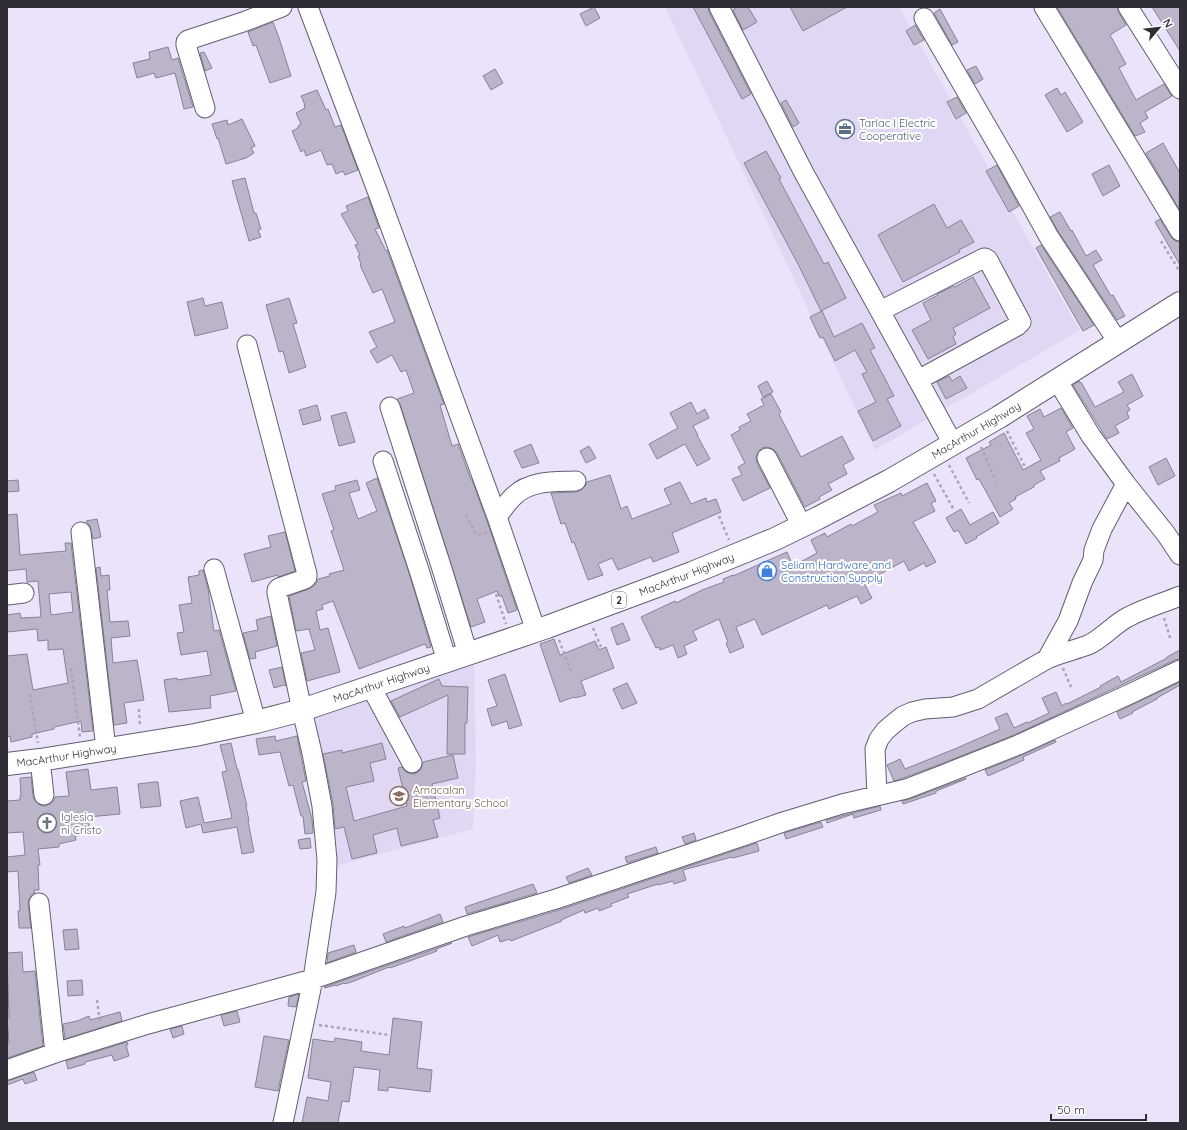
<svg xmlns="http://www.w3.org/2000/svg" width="1187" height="1130" font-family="Quicksand,sans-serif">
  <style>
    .built { fill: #e0d7f4 }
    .building { fill: #bcb5ca; stroke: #888296; fill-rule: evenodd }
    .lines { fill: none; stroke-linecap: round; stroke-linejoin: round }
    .minor-casing { stroke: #635d70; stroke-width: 21 }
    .highway-casing { stroke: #635d70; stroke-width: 24 }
    .path { stroke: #aaa5b6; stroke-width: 2.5; stroke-dasharray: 3 3; stroke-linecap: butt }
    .minor { stroke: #fff; stroke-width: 19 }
    .highway { stroke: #fff; stroke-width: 22 }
    .labels { text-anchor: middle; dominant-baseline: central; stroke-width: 4; stroke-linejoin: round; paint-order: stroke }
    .shield { fill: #fff; stroke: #6e6c72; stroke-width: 1 }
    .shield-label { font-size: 10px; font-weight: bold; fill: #302d36 }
    .service-label { font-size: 11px; fill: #4e5e75; stroke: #fff; text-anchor: start }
    .street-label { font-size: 11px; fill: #302d36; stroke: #fff }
    .shop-label { font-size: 11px; fill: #366cbe; stroke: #fff; text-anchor: start }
    .education-label { font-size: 11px; fill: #785e54; stroke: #fff; text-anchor: start }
    .worship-label { font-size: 11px; fill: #5b616d; stroke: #fff; text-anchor: start }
  </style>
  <rect width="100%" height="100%" fill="#eae3f9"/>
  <path class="built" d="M 665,7 L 899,7 L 1054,286 L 1080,330 L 875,450 Z
    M 474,663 L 476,762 L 473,829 L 336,866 L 312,717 Z"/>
  <path class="building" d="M 594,7 L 600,18 L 586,26 L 580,14 Z
    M 693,7 L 708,7 L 709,12 L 751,94 L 742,99 Z
    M 737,7 L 748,7 L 757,22 L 743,30 L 733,10 Z
    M 790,7 L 847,7 L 803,31 Z
    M 1057,7 L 1117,7 L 1119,13 L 1126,25 L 1110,35 L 1126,64 L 1119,68 L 1136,100 L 1164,84 L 1172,96 L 1145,112 L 1148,118 L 1140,123 L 1145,132 L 1135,136 Z
    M 1152,7 L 1180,7 L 1180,51 Z
    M 940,9 L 958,42 L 952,45 L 934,13 Z
    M 273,22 L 279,38 L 291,76 L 270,83 L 256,45 L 253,46 L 248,32 Z
    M 915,25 L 924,40 L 914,45 L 906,31 Z
    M 168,47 L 172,60 L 178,58 L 193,107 L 184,109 L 175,73 L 156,78 L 154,73 L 137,78 L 133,63 L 150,59 L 149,52 Z
    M 204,52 L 212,68 L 205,71 L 200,53 Z
    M 976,66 L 983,79 L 975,84 L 967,70 Z
    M 495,69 L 503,83 L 491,90 L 483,76 Z
    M 1057,88 L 1061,95 L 1065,92 L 1083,122 L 1067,132 L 1045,95 Z
    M 317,90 L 326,110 L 328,109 L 335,127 L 341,125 L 358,170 L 345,175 L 343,171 L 336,174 L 332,164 L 327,165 L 321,150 L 306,156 L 304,150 L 301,152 L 292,131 L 298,128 L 298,126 L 301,124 L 296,113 L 305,108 L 304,105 L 305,105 L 301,96 Z
    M 957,97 L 966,113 L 956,119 L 947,102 Z
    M 786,100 L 799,123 L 793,127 L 781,103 Z
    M 242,119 L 255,146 L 251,148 L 254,153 L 246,158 L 226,164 L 218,138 L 217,139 L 212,124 L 227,120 L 228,125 Z
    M 1163,143 L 1180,173 L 1179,209 L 1146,153 Z
    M 766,151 L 781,178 L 779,179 L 824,264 L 828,262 L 846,298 L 821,311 L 799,266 L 744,163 Z
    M 997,165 L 1019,206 L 1009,212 L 986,171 Z
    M 1109,165 L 1120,186 L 1103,196 L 1092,174 Z
    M 245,178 L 254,213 L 256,213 L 261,229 L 258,230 L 261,237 L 249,241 L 232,181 Z
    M 368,197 L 379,228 L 375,229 L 386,251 L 387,250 L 444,404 L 440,405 L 452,446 L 458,444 L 471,480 L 472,480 L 487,521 L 517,610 L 508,613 L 502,596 L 499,596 L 497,591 L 477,599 L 485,622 L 471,627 L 400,404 L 397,399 L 414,393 L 406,370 L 401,372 L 392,355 L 377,363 L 370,351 L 377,347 L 369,332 L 395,322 L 382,289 L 373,293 L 360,265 L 361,264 L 358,256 L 360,255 L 355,245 L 358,244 L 341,214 L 348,211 L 346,206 Z
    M 934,204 L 947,228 L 961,220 L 974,242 L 959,250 L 960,252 L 903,282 L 878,235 Z
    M 1060,212 L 1071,231 L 1072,230 L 1086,256 L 1096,250 L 1102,260 L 1093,265 L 1111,296 L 1113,295 L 1125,316 L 1117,320 L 1058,231 L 1050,217 Z
    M 1160,219 L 1171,237 L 1175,241 L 1180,242 L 1180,265 L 1155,222 Z
    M 1041,245 L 1094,325 L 1083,331 L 1036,248 Z
    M 973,277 L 990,308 L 953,328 L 956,334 L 953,337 L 956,344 L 928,359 L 912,330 L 931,320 L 923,303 L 938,295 L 937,294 L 954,286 L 955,287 Z
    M 203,298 L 205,306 L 222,302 L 228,328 L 195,336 L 187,302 Z
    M 289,298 L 297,323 L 293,324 L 306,367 L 289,373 L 283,351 L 279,352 L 266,305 Z
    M 822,311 L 834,337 L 862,323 L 875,348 L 870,350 L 894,396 L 887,399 L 901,426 L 873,441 L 858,411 L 876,402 L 862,374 L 867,372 L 855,350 L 835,361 L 823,337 L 820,338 L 810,317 Z
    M 1132,374 L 1143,396 L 1127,405 L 1130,410 L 1127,412 L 1129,418 L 1115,426 L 1119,433 L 1107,439 L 1073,385 L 1079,381 L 1080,383 L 1081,382 L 1095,407 L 1124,392 L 1118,382 Z
    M 949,376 L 952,381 L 960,376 L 967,388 L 946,399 L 937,382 Z
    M 767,381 L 773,392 L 763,397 L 758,386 Z
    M 771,394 L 781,412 L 779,414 L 801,457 L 842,436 L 854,459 L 843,465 L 847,474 L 828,484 L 832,490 L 819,497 L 820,499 L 805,507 L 777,453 L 773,449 L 767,447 L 762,448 L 758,452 L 756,457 L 757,463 L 770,488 L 743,501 L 732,479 L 742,475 L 738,467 L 745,463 L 731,435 L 740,430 L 739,427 L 751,421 L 747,414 L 764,405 L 761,399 Z
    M 691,402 L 697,414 L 705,409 L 709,418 L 693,426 L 698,435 L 697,435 L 710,459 L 697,466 L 685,444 L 657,459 L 649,444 L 678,428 L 670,413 Z
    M 317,405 L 321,420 L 303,425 L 299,410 Z
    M 1061,408 L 1073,428 L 1066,432 L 1075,449 L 1059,458 L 1060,461 L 1040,471 L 1045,479 L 1034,485 L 1034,487 L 1015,497 L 1016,499 L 1009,503 L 1013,509 L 1000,517 L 979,479 L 977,480 L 966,458 L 991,445 L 989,442 L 1004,433 L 1023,470 L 1041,460 L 1026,433 L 1034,429 L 1027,416 L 1040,409 L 1044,417 Z
    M 346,412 L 355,442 L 339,446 L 331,416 Z
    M 531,444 L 539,463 L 522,468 L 514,451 Z
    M 589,446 L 596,458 L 586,463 L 580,451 Z
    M 1166,458 L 1175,476 L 1158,485 L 1149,467 Z
    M 610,475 L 621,509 L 627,506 L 632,519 L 671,504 L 664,489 L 680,482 L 691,504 L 706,498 L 707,502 L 716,499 L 721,512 L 672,533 L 679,552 L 653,562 L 651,557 L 618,570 L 612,558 L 598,564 L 603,575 L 588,580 L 574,542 L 572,543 L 565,523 L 561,524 L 551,493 L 576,492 L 581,490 L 585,486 L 587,482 Z
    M 377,478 L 409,573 L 431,647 L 427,648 L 425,644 L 359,669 L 333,601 L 322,605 L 323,609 L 316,611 L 320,630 L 328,628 L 340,672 L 307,681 L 301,653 L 315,650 L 309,629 L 296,631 L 289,596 L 309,589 L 315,585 L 318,579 L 330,576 L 329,574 L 344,570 L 331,531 L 334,530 L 322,494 L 336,490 L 335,486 L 357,480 L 360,490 L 349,493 L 358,519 L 377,511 L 366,483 Z
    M 18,480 L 19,491 L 7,492 L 7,481 Z
    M 927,483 L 936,501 L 931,503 L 935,511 L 913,522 L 936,562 L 926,567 L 924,563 L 909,571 L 904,561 L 864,583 L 872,598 L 861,604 L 857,596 L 829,609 L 827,605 L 762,635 L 755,619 L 736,627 L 744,647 L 730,653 L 726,643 L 728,642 L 719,619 L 693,631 L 697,640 L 684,646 L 687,654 L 678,658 L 673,645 L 660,650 L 659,647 L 656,648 L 641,617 L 675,601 L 676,603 L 702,590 L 724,582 L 723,579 L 733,575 L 733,576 L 787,552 L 793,566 L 817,553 L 811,540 L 825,533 L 827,537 L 851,524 L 852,526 L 878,512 L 874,505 L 901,493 L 902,496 Z
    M 961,509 L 970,525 L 993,512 L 999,523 L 976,537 L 977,538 L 966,544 L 958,530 L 954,532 L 946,518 Z
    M 17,514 L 20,555 L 66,551 L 65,543 L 71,543 L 93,731 L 82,732 L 81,721 L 54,727 L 54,729 L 32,734 L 32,737 L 11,742 L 10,736 L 7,737 L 7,656 L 27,654 L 33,690 L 68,683 L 63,649 L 48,650 L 48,640 L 38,641 L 37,629 L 7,632 L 7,615 L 20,613 L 21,618 L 41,617 L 38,581 L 27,582 L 26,569 L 7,571 L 7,515 ZM 71,592 L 73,612 L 51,615 L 49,594 Z
    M 97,519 L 101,537 L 93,539 L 90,526 L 86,521 Z
    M 285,532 L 295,571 L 278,577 L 278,575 L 252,582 L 244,554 L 271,547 L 268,536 Z
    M 100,567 L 101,576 L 109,575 L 110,590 L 107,590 L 110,622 L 128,621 L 130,636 L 111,638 L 113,663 L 137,660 L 144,700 L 124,703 L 127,723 L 114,725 L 96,568 Z
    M 203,570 L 208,589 L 214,631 L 219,630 L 236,691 L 210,696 L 211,708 L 169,712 L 164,680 L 177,678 L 177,680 L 211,675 L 207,651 L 181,655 L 177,633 L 184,632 L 179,605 L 192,603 L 188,577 L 199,575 L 199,571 Z
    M 271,616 L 277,646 L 255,652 L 256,658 L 250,659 L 243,633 L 258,630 L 256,620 Z
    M 623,623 L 630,640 L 617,645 L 611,628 Z
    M 554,639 L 560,655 L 595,641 L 599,650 L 606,647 L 614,668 L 581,681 L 586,695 L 575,698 L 574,697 L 560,702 L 540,644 Z
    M 1180,650 L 1180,659 L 1175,660 L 1014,735 L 941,764 L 903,778 L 894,781 L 887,765 L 900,759 L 905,769 L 957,748 L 1000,729 L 995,718 L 1007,713 L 1014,728 L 1027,722 L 1028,723 L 1049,713 L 1042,698 L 1056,692 L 1062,706 L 1066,703 L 1067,704 L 1101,687 L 1100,686 L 1118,676 L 1121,682 L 1167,658 L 1167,657 Z
    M 282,667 L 286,686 L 284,685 L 274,688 L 269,670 Z
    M 505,674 L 522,725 L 509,729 L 507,721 L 492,726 L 487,709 L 497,706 L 488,680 Z
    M 439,679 L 442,686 L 468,687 L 467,723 L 465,723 L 465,754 L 447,754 L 448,695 L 400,717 L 391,701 Z
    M 1180,682 L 1180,685 L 1157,698 L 1157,699 L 1132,712 L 1133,713 L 1120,719 L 1117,712 Z
    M 627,683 L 637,703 L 622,709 L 613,689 Z
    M 275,736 L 276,741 L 297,736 L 306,781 L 302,782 L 312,819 L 313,833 L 305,834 L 303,816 L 301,816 L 293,785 L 289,786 L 280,752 L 259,755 L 256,739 Z
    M 1055,740 L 1056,742 L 1023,757 L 1024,760 L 988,776 L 985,770 L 1022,755 Z
    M 231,743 L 237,769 L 238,769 L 247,806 L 246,806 L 249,821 L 248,821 L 254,852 L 242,854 L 237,827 L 203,833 L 201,824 L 186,828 L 180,801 L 198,797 L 204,823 L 232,818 L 222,772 L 227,771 L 220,745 Z
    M 382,743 L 386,759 L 370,763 L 374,781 L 346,787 L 354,821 L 407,806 L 398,768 L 402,767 L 406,772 L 412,774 L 417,773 L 421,769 L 423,762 L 453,755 L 458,778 L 432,784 L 440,818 L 433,820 L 438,837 L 401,846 L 397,828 L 373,835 L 377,853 L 352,859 L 344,827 L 335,829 L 333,804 L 323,754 L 342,750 L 342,753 Z
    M 88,769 L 91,790 L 117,787 L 120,814 L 88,817 L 89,826 L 81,827 L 82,835 L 75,836 L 76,840 L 59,844 L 59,847 L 38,849 L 40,865 L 38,865 L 39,890 L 34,890 L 35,893 L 32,894 L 29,899 L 28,904 L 31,928 L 19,928 L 18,911 L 20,911 L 18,871 L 7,872 L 7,857 L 25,855 L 23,832 L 7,833 L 7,801 L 20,800 L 20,796 L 21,796 L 20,778 L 31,777 L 33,796 L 35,801 L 40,805 L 45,806 L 50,804 L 54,800 L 55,797 L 69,796 L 66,772 Z
    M 966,778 L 966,779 L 936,791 L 936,793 L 903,804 L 902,801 L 910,799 Z
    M 154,782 L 158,782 L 161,806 L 141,808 L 138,784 Z
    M 880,806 L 881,810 L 854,818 L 853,814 L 827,823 L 826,820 Z
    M 821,822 L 823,827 L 786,839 L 784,833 Z
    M 694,833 L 696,840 L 685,844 L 682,837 Z
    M 310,838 L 311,848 L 300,849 L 298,840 Z
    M 757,843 L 759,851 L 733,858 L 732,857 L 683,870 L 686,880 L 674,884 L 673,881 L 658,885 L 658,884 L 627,894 L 629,897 L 611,904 L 612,906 L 599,911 L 598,908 L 585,913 L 584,910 L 561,920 L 562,921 L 511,941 L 510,939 L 500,942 L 498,935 L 472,946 L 468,937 L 559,910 Z
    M 656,847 L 658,853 L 627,863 L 625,857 Z
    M 588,868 L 592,875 L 569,883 L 566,877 Z
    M 533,884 L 537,893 L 467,914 L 465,907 Z
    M 440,914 L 443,922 L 386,942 L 383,934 L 404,926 L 405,928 Z
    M 77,929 L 79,949 L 65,950 L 63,930 Z
    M 452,943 L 436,949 L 437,951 L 390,968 L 389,967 L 354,981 L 345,984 L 344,983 L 336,986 L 335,985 L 325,988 L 324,987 Z
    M 354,945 L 356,952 L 327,963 L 328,953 Z
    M 22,952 L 23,972 L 35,971 L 43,1046 L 7,1058 L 7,1044 L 9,1043 L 7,1018 L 9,1018 L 7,953 Z
    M 82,980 L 83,995 L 68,996 L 67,981 Z
    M 299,994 L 296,1007 L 288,1006 L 289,997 Z
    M 237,1011 L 240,1022 L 224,1026 L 221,1015 Z
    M 120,1012 L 122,1021 L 65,1039 L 63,1024 L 77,1021 L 89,1016 L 90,1020 Z
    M 393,1018 L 422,1022 L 417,1068 L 432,1070 L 430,1092 L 388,1087 L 388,1091 L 378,1090 L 380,1070 L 354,1067 L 349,1102 L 342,1101 L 338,1123 L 302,1123 L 307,1097 L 328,1101 L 331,1082 L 308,1078 L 313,1039 L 334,1042 L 335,1038 L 362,1042 L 361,1051 L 389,1055 Z
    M 182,1026 L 184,1034 L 173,1038 L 170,1029 Z
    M 264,1036 L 289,1040 L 278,1091 L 255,1087 Z
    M 127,1042 L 128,1045 L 126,1045 L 129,1056 L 114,1061 L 112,1055 L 85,1062 L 85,1064 L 68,1069 L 66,1061 Z
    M 34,1072 L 37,1080 L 25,1084 L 23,1079 L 7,1085 L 7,1081 Z"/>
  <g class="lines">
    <g class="minor-casing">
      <path id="minor" d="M 308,7 L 378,193 L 497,517 L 536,631
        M 719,7 L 804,173 L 918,380
        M 1044,7 L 1180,231
        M 1128,7 L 1180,89
        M 924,18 L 1008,163 L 1049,237 L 1118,342
        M 205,108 L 186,45 L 186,42 L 188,40 L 243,22 L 282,7
        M 880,311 L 984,258 L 985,258 L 988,260 L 1021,322 L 1017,326 L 918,380 L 953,444
        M 247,345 L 307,574 L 307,577 L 305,579 L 279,588 L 277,590 L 277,593 L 302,710 L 312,753 L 322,806 L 327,860 L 326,892 L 313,979 L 283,1123
        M 1057,380 L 1091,436 L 1126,484 L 1166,534 L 1180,555
        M 390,407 L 442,569 L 468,654
        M 767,458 L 802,526
        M 383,461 L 419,570 L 447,661
        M 497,517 C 502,510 508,501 515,495 C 531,480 556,482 576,481
        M 81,532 L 106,749
        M 214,569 L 256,722
        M 7,595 L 24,593
        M 1047,659 L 1068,621 L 1082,583 L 1093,560 L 1094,550 L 1102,529 L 1126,484
        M 371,687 L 412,763
        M 40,760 L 44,795
        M 877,795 L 875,749 L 879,739 L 885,731 L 893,724 L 903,716 L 912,712 L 925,709 L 953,707 L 978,699 L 1047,659 C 1060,653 1075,650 1088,645 C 1102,639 1114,624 1128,617 C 1145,608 1163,603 1180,596
        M 39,903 L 55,1053
        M 7,1070 L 55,1053 L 148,1024 L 313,979 L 466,926 L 556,899 L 743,836 L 783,822 L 842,804 L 906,789 L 945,774 L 1018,745 L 1132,693 L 1180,670"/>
    </g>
    <g class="highway-casing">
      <g id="highway">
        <path id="s1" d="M 7,764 L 40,760 L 195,735 L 256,722 L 302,710 L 547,627 L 692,573 L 775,539 L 818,518 L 889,481 L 999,417 L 1180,303"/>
      </g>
    </g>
    <path class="path" d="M 1161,241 L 1180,272
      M 1007,431 L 1025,467
      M 981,447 L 996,481
      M 949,465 L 969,503
      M 934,474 L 954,510
      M 466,515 L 476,534 L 478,535 L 487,532
      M 719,516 L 729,540
      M 496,594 L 506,624
      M 1164,618 L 1171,641
      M 593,628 L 601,647
      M 559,640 L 571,671
      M 71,668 L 80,737
      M 1063,668 L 1071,687
      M 30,694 L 38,743
      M 139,709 L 140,727
      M 97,1000 L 100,1023
      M 319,1025 L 389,1035"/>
    <use href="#minor" class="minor"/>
    <use href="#highway" class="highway"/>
  </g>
  <defs>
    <g id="office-ring" transform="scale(1)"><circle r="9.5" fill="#fff" stroke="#5c6f8a" stroke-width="1.5"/><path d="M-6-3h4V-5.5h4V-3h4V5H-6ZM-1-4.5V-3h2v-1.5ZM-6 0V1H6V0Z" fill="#5c6f8a"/></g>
    <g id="shop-ring" transform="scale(1)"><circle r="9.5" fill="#fff" stroke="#3f7fe0" stroke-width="1.5"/><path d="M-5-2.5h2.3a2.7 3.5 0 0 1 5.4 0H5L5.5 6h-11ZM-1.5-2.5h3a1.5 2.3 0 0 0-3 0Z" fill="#3f7fe0"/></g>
    <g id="school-ring" transform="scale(1)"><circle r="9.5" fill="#fff" stroke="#8d6e63" stroke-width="1.5"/><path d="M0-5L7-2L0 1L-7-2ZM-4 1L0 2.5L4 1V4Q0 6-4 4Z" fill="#8d6e63"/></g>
    <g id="church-ring" transform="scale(1)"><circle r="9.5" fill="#fff" stroke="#6b7280" stroke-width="1.5"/><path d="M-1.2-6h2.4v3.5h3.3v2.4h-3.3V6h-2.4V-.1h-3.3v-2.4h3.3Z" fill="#6b7280"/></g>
  </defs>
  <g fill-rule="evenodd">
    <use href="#office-ring" x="845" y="129"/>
    <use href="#shop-ring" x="767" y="571"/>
    <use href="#school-ring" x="399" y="796"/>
    <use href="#church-ring" x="47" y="823"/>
  </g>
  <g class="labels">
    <rect class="shield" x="612" y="592" width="14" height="16" rx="3"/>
    <g class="shield-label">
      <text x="619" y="600">2</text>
    </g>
    <g class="service-label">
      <text x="859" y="123">Tarlac I Electric<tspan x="859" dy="13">Cooperative</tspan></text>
    </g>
    <g class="street-label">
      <text stroke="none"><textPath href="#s1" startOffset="1032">MacArthur Highway</textPath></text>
      <text stroke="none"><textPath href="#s1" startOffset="708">MacArthur Highway</textPath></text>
      <text stroke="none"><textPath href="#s1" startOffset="384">MacArthur Highway</textPath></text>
      <text stroke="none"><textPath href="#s1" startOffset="60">MacArthur Highway</textPath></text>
    </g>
    <g class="shop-label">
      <text x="781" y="565">Seliam Hardware and<tspan x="781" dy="13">Construction Supply</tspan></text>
    </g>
    <g class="education-label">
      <text x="413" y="790">Amacalan<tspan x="413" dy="13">Elementary School</tspan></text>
    </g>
    <g class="worship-label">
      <text x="61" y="817">Iglesia<tspan x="61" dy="13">ni Cristo</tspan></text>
    </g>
  </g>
  <rect width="1187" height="1130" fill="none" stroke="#302d36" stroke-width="16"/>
  <g transform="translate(1159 28) rotate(62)" stroke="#ffffff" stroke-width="3" paint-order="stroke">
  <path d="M0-3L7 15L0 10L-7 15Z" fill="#302d36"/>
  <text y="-6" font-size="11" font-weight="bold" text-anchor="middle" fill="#302d36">N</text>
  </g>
  <path d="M1051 1114v6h95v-6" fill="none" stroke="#302d36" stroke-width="2"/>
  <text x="1057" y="1114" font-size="12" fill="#302d36" stroke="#ffffff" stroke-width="3" paint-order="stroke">50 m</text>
</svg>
